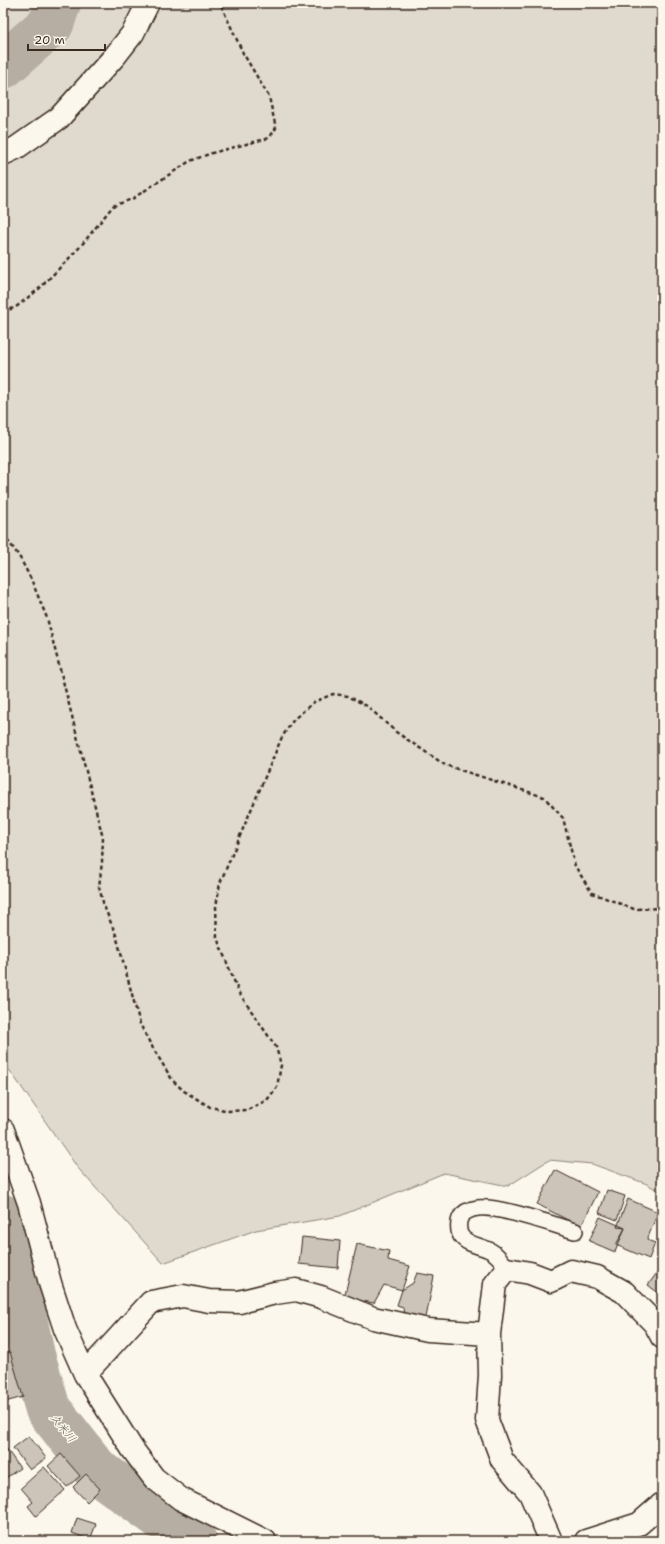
<svg xmlns="http://www.w3.org/2000/svg" width="665" height="1544" font-family="'Shantell Sans','Klee One',sans-serif">
  <style>
    .green { fill: #dfd9ce; stroke: #8d8276 }
    .lines { fill: none; stroke-linecap: round; stroke-linejoin: round }
    .river { stroke: #b6aea2; stroke-width: 46 }
    .building { fill: #ccc4b9; stroke: #3b2a1e }
    .lane-casing { stroke: #3b2a1e; stroke-width: 18 }
    .street-casing { stroke: #3b2a1e; stroke-width: 25 }
    .path { stroke: #3b2a1e; stroke-width: 2.5; stroke-dasharray: 4 3; stroke-linecap: butt }
    .lane { stroke: #fbf7ec; stroke-width: 15 }
    .street { stroke: #fbf7ec; stroke-width: 22 }
    .labels { text-anchor: middle; dominant-baseline: central; stroke-width: 3; stroke-linejoin: round; paint-order: stroke }
    .water-label { font-size: 11px; font-style: italic; fill: #605246; stroke: #fbf7ec }
  </style>
  <rect width="100%" height="100%" fill="#fbf7ec"/>
  <filter id="ink" filterUnits="userSpaceOnUse"><feTurbulence type="fractalNoise" baseFrequency=".025" numOctaves="2"/><feDisplacementMap in="SourceGraphic" scale="8" xChannelSelector="R" yChannelSelector="G"/><feConvolveMatrix kernelMatrix="1 2 1 2 8 2 1 2 1" color-interpolation-filters="sRGB"/></filter>
  <g filter="url(#ink)">
    <path class="green" d="M 3,3 L 662,3 L 662,1193 L 647,1184 L 592,1164 L 549,1160 L 508,1186 L 444,1173 L 340,1216 L 256,1230 L 163,1263 L 77,1167 L 6,1065 L 3,1059 Z"/>
    <g class="lines">
      <path class="river" d="M 3,66 L 51,24 L 58,3
        M 3,1217 L 32,1355 L 48,1409 L 96,1470 L 194,1541"/>
    </g>
    <path class="building" d="M 124,3 L 138,3 L 135,10 L 123,6 Z
      M 555,1170 L 598,1192 L 581,1227 L 537,1204 Z
      M 607,1190 L 625,1196 L 617,1220 L 599,1213 Z
      M 628,1199 L 658,1212 L 647,1240 L 655,1243 L 649,1259 L 616,1245 L 625,1228 L 617,1227 Z
      M 600,1217 L 625,1228 L 615,1252 L 589,1241 Z
      M 302,1237 L 340,1241 L 338,1268 L 299,1264 Z
      M 357,1244 L 389,1251 L 388,1260 L 410,1266 L 402,1290 L 384,1285 L 374,1303 L 344,1298 Z
      M 662,1266 L 662,1296 L 648,1285 Z
      M 417,1273 L 434,1276 L 425,1323 L 404,1320 L 403,1307 L 397,1305 L 402,1290 L 413,1283 Z
      M 10,1352 L 23,1397 L 5,1402 L 3,1394 L 3,1354 Z
      M 29,1436 L 46,1458 L 30,1470 L 13,1448 Z
      M 3,1444 L 20,1468 L 3,1480 Z
      M 61,1454 L 80,1476 L 67,1487 L 48,1466 Z
      M 44,1467 L 65,1490 L 36,1516 L 28,1506 L 33,1502 L 21,1488 Z
      M 86,1474 L 100,1489 L 87,1502 L 73,1487 Z
      M 77,1518 L 96,1524 L 90,1540 L 72,1533 Z"/>
    <g class="lines">
      <g class="lane-casing">
        <path id="lane" d="M 507,1269 C 503,1262 498,1255 491,1251 C 482,1246 467,1245 461,1236 C 458,1231 458,1223 460,1218 C 464,1211 470,1209 478,1208 C 497,1205 554,1225 575,1231"/>
      </g>
      <g class="street-casing">
        <path id="street" d="M 3,154 L 16,148 L 59,118 L 115,56 L 133,33 L 148,3
          M 3,1130 L 29,1203 L 50,1283 L 65,1329 L 85,1374 L 133,1450 L 154,1478 L 181,1499 L 265,1541
          M 85,1374 L 151,1302 L 183,1296 L 209,1301 L 239,1302 L 275,1293 L 296,1290 L 321,1297 L 373,1318 L 428,1330 L 489,1334
          M 551,1541 L 530,1493 L 502,1460 L 487,1420 L 490,1375 L 489,1334 L 495,1284 L 507,1269 L 530,1273 L 551,1281 L 571,1271 L 597,1277 L 624,1292 L 655,1324 L 662,1337
          M 586,1541 L 639,1524 L 662,1504"/>
      </g>
      <path class="path" d="M 3,312 L 16,307 L 40,288 L 80,247 L 113,206 L 132,199 L 190,161 L 212,153 L 269,138 L 276,128 L 269,97 L 243,53 L 220,3
        M 3,534 L 19,556 L 31,579 L 47,618 L 103,838 L 102,862 L 99,887 L 104,906 L 116,935 L 140,1024 L 151,1045 L 173,1081 L 184,1091 L 210,1107 L 229,1111 L 247,1110 L 267,1100 L 277,1087 L 281,1065 L 276,1047 L 239,993 L 217,938 L 216,907 L 220,883 L 282,737 L 294,719 L 314,702 L 333,694 L 348,696 L 367,706 L 396,732 L 445,765 L 544,797 L 563,818 L 575,866 L 592,893 L 634,909 L 662,908"/>
      <use href="#lane" class="lane"/>
      <use href="#street" class="street"/>
    </g>
  </g>
  <g class="labels">
    <g class="water-label">
      <text transform="translate(63 1428) rotate(51)">久米川</text>
    </g>
  </g>
  <rect width="665" height="1544" fill="none" stroke="#fbf7ec" stroke-width="16"/>
  <rect x="8" y="8" width="649" height="1528" fill="none" stroke="#3b2a1e" stroke-width="1.5" filter="url(#ink)"/>
  <path d="M28 44v6h77v-6" fill="none" stroke="#3b2a1e" stroke-width="2"/>
  <text x="34" y="44" font-size="12" fill="#3b2a1e" stroke="#fbf7ec" stroke-width="3" paint-order="stroke">20 m</text>
</svg>
